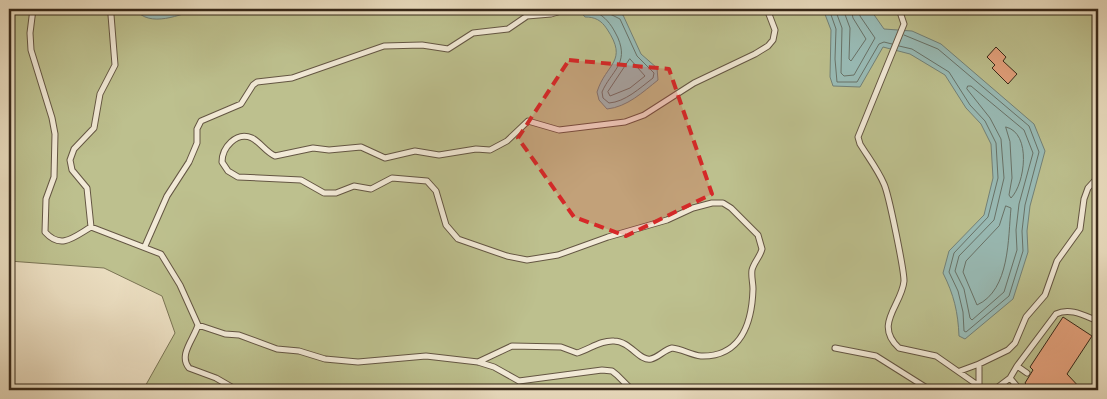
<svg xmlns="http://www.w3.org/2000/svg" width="1107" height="399" font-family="Cardo,serif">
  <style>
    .green { fill: #bdc08e; stroke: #7a7454 }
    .water { fill: #99bcb7; stroke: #728178 }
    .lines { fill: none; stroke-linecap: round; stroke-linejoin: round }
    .shore { stroke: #687268; stroke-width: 1 }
    .building { fill: #e4a27d; stroke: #372819 }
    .lane-casing { stroke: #645643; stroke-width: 7 }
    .lane { stroke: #f2ead7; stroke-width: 5 }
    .marked { fill: #d62828; fill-opacity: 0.2; stroke: #d62828; stroke-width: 4; stroke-dasharray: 10 6; stroke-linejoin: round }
  </style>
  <rect width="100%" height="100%" fill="#ebdec1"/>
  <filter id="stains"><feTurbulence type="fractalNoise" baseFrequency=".004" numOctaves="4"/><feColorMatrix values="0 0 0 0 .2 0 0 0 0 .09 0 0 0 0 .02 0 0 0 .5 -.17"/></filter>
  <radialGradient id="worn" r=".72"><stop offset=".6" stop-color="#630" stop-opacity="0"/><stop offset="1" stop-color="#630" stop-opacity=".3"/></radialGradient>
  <path class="green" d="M 9,9 L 1098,9 L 1098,390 L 143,390 L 175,333 L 162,296 L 104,268 L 9,261 Z"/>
  <path class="water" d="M 135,9 L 200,9 C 180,14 150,29 135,9 Z
    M 578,9 L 607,9 L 623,15 L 641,54 L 657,68 L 658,80 C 643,92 627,107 607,109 L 599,100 L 597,92 C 606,63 629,62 607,29 C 601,20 595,17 585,17 Z
    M 823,9 L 870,9 L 884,29 L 912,31 L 941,44 L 1034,124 L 1045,151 L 1030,206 L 1027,231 L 1028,252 L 1013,299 L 965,339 L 959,336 C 958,312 954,295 943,273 L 949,251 L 984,215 L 993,178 L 991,144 L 981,124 L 966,108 L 945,75 L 910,54 L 883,47 L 860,87 L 833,86 L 830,77 L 831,30 Z"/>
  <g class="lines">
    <path class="shore" d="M 584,9 C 589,14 597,11 602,16 C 610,22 614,30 618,38 C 629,64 611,71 602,92 L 603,98 L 609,103 C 625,102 640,88 653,78 L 654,73 L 637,56 L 620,19 L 610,14 L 608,9
      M 829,9 L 836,29 L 835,59 L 837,82 L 857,82 L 879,44 L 884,42 L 892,44
      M 835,9 L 842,28 L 841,73 L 844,76 L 854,75 L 875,38 L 860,16 L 859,9
      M 843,9 L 850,28 L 849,59 L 851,61 L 866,39 L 853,18 L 851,9
      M 899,46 L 912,49 L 949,72 L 970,105 L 985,121 L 996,143 L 998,178 L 988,217 L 954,253 L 949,272 L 958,291 L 963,312 L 964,331 L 966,332 L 1009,296 L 1023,251 L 1022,231 L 1025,205 L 1039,152 L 1029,126 L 938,49 L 904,35
      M 630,59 L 645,76 L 630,88 L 610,96 L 608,92 Z
      M 968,86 L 971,86 L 1024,130 L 1033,153 L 1019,204 L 1016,230 L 1017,250 L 1004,292 L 972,320 L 970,318 L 964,289 L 955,271 L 959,256 L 994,220 L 1004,178 L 1001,139 L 990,118 L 967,89 Z
      M 1006,127 C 1032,133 1025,184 1011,198 L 1009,195 L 1012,178 L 1010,142 Z
      M 1006,206 L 1011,208 C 1008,238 1010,290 977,305 L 963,272 L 966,261 L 999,226 Z"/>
  </g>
  <path class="building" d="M 996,47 L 1006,57 L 1003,61 L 1017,74 L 1008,84 L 992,68 L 995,65 L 987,57 Z
    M 1063,317 L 1092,336 L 1067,374 L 1082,390 L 1030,390 L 1025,383 L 1033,370 L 1030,367 Z"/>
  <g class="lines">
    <g class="lane-casing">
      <path id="lane" d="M 33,9 L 30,33 L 31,50 L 52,118 L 55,134 L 54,177 L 46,199 L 45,232 C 61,250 74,237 91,227 L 161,254 L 180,285 L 198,325 C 194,339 178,355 189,368 L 216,378 L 235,389 L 265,390
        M 899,9 L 904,24 L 858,137 L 860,144 C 868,157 878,170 884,184 C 889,195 904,270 904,281 C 902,305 873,324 899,348 L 936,356 L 979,386
        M 91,227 L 87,188 L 72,170 L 70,160 L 74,149 L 94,128 L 100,94 L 115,65 L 111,15 L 113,9
        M 145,246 L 167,196 L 189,162 L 197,143 L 197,129 L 201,121 L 241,104 L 253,85 L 257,82 L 292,78 L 384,46 L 422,45 L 448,49 L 473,33 L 508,29 L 527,16 L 551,14 L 568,9
        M 198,325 L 225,334 L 239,335 L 277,349 L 299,351 L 325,359 L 358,362 L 426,356 L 478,362 L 494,367 L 519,381 L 602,370 L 612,371 L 617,375 L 632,390
        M 835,348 L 876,356 L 930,390
        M 478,362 L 512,346 L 561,347 L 577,353 C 590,349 601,340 614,341 C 630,341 640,362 651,359 C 659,357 664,350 672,348 C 682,349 691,355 701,356 C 741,357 752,323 753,289 C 753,283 751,276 752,270 C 754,262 760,257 762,249 L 758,235 L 731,208 L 723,203 L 712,203 L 693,208 L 667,220 L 608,237 L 558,255 L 527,260 L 507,256 L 458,239 L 446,225 L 436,191 L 427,181 L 392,178 L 371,189 L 354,186 L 336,193 L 324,193 L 301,180 L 238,177 L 228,171 L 222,162 C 222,148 236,131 252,138 C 261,143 266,152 275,156 L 313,148 L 329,150 L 361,147 L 385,158 L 415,151 L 439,155 L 476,149 L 490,150 L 507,141 L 528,121 L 559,130 L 625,122 L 644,115 L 694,83 L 755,54 L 768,46 L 773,40 L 775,30 L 767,9
        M 979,364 L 1008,350 L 1015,343 L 1026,317 L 1045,295 L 1057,261 L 1080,229 L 1084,199 L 1088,188 L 1098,177
        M 1017,366 L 1010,378 L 1020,390
        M 960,371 L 979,364 L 979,386
        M 1027,373 L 1017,366 L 1056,314 C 1070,307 1085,316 1098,321
        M 994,390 L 1010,378"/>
    </g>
    <use href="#lane" class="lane"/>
  </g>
  <path class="marked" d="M 569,60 L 669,69 L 712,194 L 626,236 L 574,217 L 518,138 Z"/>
  <rect width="1107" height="399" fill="none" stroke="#ebdec1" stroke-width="30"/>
  <rect x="10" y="10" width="1087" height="379" fill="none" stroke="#372819" stroke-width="2.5"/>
  <rect x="15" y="15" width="1077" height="369" fill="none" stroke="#372819"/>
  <rect width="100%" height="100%" filter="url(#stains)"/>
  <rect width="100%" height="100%" fill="url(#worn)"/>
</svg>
